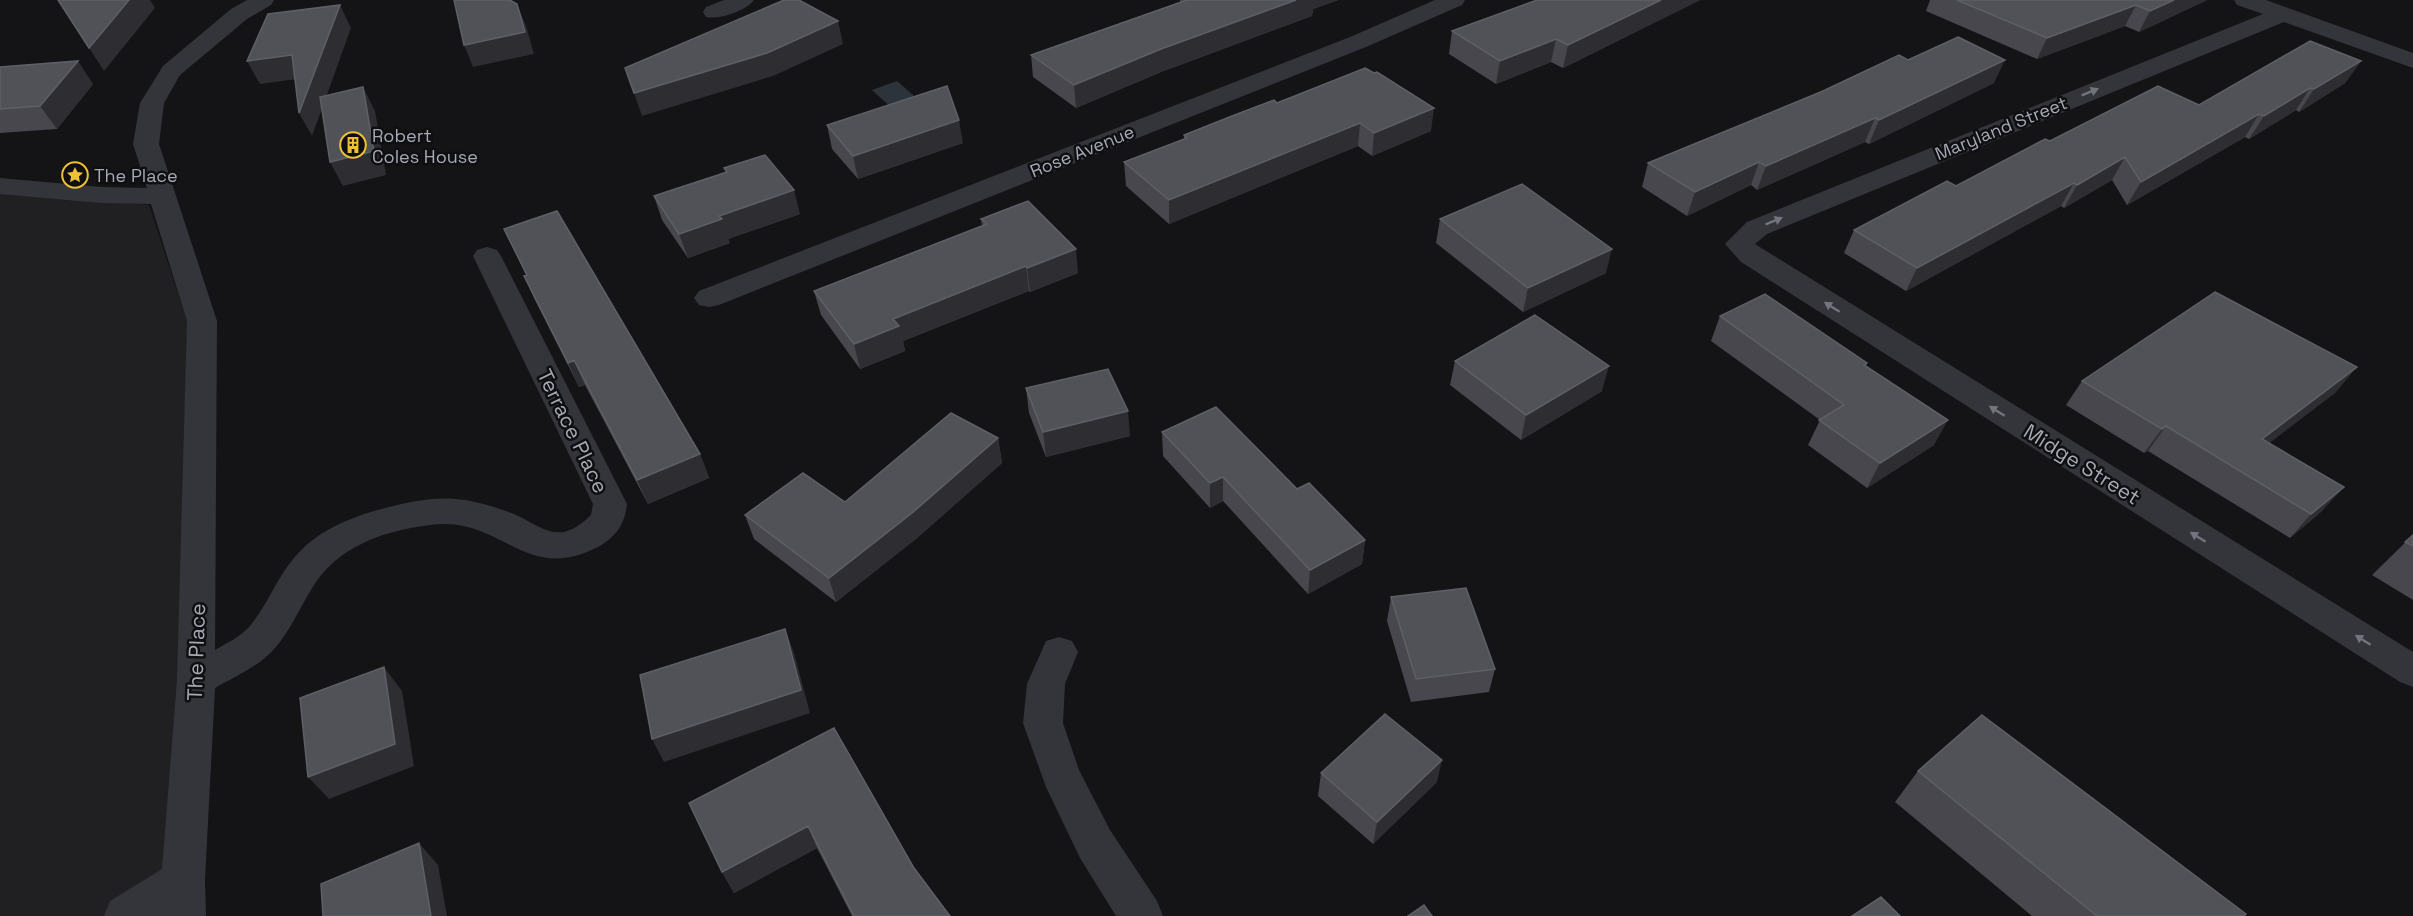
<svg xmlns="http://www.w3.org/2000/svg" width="2413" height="916" font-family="'Space Grotesk',sans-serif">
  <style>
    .built { fill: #201f22 }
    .water { fill: #2c333a }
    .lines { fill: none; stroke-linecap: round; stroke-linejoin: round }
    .minor { fill: #34353a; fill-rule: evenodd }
    .wall { fill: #47474d }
    .shaded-wall { fill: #2e2e32 }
    .building { fill: #515258; stroke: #5e6067; stroke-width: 1.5 }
    .oneway { fill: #72757e }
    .labels { text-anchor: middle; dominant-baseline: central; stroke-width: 5; stroke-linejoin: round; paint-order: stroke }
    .far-street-label { font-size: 18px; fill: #a5a9b5; stroke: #0f0e10 }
    .far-poi-label { font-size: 18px; fill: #a5a9b5; stroke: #0f0e10; text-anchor: start }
    .street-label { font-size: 21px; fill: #a5a9b5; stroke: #0f0e10 }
  </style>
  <rect width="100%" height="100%" fill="#141315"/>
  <path class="built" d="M 0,193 L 149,205 L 188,324 L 184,667 L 165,832 L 160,916 L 0,916 Z"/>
  <path class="water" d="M 897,81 L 921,102 L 896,112 L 872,90 Z"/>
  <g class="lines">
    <path class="minor" d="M 247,0 L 274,0 L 271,5 L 247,19 L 180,75 L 164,103 L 159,144 L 217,321 L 215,650 C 227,643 240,637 249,627 C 267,606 276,579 294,558 C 319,528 356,515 393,506 C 417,500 441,496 466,500 C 482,503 499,508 514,514 C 546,529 559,546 591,515 L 593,504 L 473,256 L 477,250 L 487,247 L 497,250 L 501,256 L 627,504 C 625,524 616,537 598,547 C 524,585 502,515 430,525 C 382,531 336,547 311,590 C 299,609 290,631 275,648 C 260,666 234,677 215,688 L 205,880 L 206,916 L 104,916 L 110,901 L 162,869 L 177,680 L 187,321 L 151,204 L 101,203 L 0,194 L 0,178 L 101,187 L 147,188 L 133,144 L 140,103 L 163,66 L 231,9 Z
      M 724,0 L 754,0 C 746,11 719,20 706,17 L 703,12 L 706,7 Z
      M 1435,0 L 1465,0 L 1462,5 L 1366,47 L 719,305 L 709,307 L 699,305 L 694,298 L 699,291 L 1350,37 Z
      M 2234,0 L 2266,0 L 2413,53 L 2413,68 L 2284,22 L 1767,234 L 1755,244 L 2413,652 L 2413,687 L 2400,682 L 1741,262 L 1725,244 L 1747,222 L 2263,14 L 2237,5 Z
      M 1059,637 L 1072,641 L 1078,652 L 1065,684 L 1063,723 L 1079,770 L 1110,830 L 1157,901 L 1163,916 L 1116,916 L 1080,858 L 1046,787 L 1023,723 L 1027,684 L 1046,641 Z"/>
  </g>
  <path class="wall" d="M 1180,0 L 1338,0 L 1313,9 L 1312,16 L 1161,72 L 1076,108 L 1033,77 L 1031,55 L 1180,2 Z
    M 1537,0 L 1700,0 L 1563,68 L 1551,62 L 1496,84 L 1449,54 L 1452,31 Z
    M 1930,0 L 2207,0 L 2139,32 L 2125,26 L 2037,59 L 1926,11 Z
    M 1908,60 L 1994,83 L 1869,144 L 1865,142 L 1757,190 L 1751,185 L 1687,216 L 1642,187 L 1648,163 Z
    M 2361,61 L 2345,83 L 2299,112 L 2296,110 L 2249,139 L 2245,137 L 2127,205 L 2112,180 L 2064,208 L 2061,206 L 1906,291 L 1844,253 L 1854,230 L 1956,186 L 2050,141 L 2199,105 Z
    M 0,67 L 93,84 L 57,129 L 0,133 Z
    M 1277,103 L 1431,131 L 1372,156 L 1358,146 L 1169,224 L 1126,186 L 1124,162 L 1184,139 L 1184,135 Z
    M 827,125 L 963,143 L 858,179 L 832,149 Z
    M 724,168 L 800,214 L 728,239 L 730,243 L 688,258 L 662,220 L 654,196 L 726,173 Z
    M 981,219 L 1078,273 L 1030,292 L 1029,291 L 903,341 L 905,351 L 860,369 L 821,315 L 814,291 L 982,226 Z
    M 1440,219 L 1606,273 L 1523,312 L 1436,243 Z
    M 504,229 L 700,454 L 709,478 L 648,504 L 585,385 L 579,387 L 535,300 L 524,276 L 526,275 Z
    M 1720,316 L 1867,363 L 1866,366 L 1934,445 L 1867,488 L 1808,445 L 1820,420 L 1711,341 Z
    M 1455,361 L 1602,391 L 1521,440 L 1450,385 Z
    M 2082,381 L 2336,392 L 2269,443 L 2322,511 L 2290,538 L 2148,451 L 2144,453 L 2066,405 Z
    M 1026,388 L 1130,436 L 1046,457 L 1029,413 Z
    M 1162,432 L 1297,489 L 1365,540 L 1362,564 L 1308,594 L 1223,501 L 1210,508 L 1163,456 Z
    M 998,438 L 1002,463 L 917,538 L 836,602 L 754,539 L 745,515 L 845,502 Z
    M 2413,535 L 2413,600 L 2372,575 Z
    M 1391,597 L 1495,669 L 1489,692 L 1411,702 L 1387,621 Z
    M 834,728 L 914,868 L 950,916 L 852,916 L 817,848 L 734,893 L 722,872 Z
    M 1918,771 L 2244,916 L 2032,916 L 1895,802 Z
    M 1321,773 L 1437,782 L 1373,844 L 1318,796 Z"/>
  <path class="shaded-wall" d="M 129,0 L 150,0 L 155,8 L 104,71 L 89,48 Z
    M 1296,0 L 1338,0 L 1313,9 L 1312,16 L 1161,72 L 1076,108 L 1074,85 L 1161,49 Z
    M 1661,0 L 1700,0 L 1563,68 L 1568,45 Z
    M 2174,0 L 2207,0 L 2139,32 L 2150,11 Z
    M 517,4 L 526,26 L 534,54 L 473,67 L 464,45 Z
    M 340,5 L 351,28 L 312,136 L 299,113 Z
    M 2136,5 L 2125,26 L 2037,59 L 2047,38 Z
    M 838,21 L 843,44 L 773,76 L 642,116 L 634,93 Z
    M 1556,39 L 1551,62 L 1496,84 L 1500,61 Z
    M 292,55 L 304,78 L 260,84 L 247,61 Z
    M 2005,60 L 1994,83 L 1869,144 L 1879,120 Z
    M 78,61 L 93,84 L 57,129 L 40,106 Z
    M 2361,61 L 2345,83 L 2299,112 L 2314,89 Z
    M 363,87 L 375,111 L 386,175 L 343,186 L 330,162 Z
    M 2310,88 L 2296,110 L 2249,139 L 2264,116 Z
    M 1434,108 L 1431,131 L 1372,156 L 1374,133 Z
    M 2259,114 L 2245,137 L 2127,205 L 2141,182 Z
    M 1875,118 L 1865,142 L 1757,190 L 1766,166 Z
    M 959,120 L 963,143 L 858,179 L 853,156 Z
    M 1360,123 L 1358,146 L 1169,224 L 1169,200 Z
    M 2125,157 L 2112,180 L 2064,208 L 2077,185 Z
    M 1759,162 L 1751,185 L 1687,216 L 1695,192 Z
    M 2074,183 L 2061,206 L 1906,291 L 1917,268 Z
    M 794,190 L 800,214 L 728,239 L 730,243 L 688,258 L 679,234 L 719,216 Z
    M 1076,249 L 1078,273 L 1030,292 L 1027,268 Z
    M 1612,249 L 1606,273 L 1523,312 L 1528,288 Z
    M 1026,266 L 1029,291 L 903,341 L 905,351 L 860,369 L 854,344 L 893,319 Z
    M 574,360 L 585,385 L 579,387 L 568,363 Z
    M 1609,366 L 1602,391 L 1521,440 L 1526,415 Z
    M 2357,367 L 2336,392 L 2242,464 L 2262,439 Z
    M 1128,411 L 1130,436 L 1046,457 L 1043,432 Z
    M 1948,420 L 1934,445 L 1867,488 L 1880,463 Z
    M 2166,426 L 2148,451 L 2144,453 L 2162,429 Z
    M 998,438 L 1002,463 L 917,538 L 836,602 L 829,578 Z
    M 700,454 L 709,478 L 648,504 L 637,480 Z
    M 1223,477 L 1223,501 L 1210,508 L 1210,483 Z
    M 2344,487 L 2322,511 L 2290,538 L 2311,514 Z
    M 1365,540 L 1362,564 L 1308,594 L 1310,570 Z
    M 785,629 L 794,653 L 810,713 L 664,762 L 652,739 Z
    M 384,667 L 402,691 L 414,766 L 329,799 L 308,777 Z
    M 1442,760 L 1437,782 L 1373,844 L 1377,822 Z
    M 808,826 L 817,848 L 734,893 L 722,872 Z
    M 419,843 L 438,865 L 447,916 L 431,916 Z"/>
  <path class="building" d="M 58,0 L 129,0 L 89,48 Z
    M 454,0 L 510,0 L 517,4 L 525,32 L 464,45 Z
    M 784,0 L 799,0 L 838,21 L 767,53 L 634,93 L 625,68 Z
    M 1187,0 L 1296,0 L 1161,49 L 1074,85 L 1031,55 Z
    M 1537,0 L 1661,0 L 1568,45 L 1556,39 L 1500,61 L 1452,31 Z
    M 1957,0 L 2174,0 L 2150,11 L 2136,5 L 2047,38 Z
    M 340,5 L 299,113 L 292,55 L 247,61 L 268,14 Z
    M 1958,37 L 2005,60 L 1879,120 L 1875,118 L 1766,166 L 1759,162 L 1695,192 L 1648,163 L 1823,91 L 1899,55 L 1908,60 Z
    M 2310,41 L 2361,61 L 2314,89 L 2310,88 L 2264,116 L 2259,114 L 2141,182 L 2125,157 L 2077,185 L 2074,183 L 1917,268 L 1854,230 L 1947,181 L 1956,186 L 2045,139 L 2050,141 L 2158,86 L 2199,105 Z
    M 78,61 L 40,106 L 0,109 L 0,67 Z
    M 1365,68 L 1374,73 L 1377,72 L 1434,108 L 1374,133 L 1360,123 L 1169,200 L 1124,162 L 1187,138 L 1184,135 L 1232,116 L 1274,100 L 1277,103 Z
    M 947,86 L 959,120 L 853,156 L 827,125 Z
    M 363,87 L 374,151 L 330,162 L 320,97 Z
    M 765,155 L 794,190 L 719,216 L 722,219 L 679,234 L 654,196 L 727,172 L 724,168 Z
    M 1522,184 L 1612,249 L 1528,288 L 1440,219 Z
    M 1028,201 L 1076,249 L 1027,268 L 1026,266 L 893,319 L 899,326 L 854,344 L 814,291 L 987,224 L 981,219 Z
    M 557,211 L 700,454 L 637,480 L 574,360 L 568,363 L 524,276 L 527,275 L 504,229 Z
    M 2215,292 L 2357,367 L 2262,439 L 2344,487 L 2311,514 L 2166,426 L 2162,429 L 2082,381 Z
    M 1765,294 L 1867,363 L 1864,365 L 1948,420 L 1880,463 L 1819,420 L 1844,405 L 1720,316 Z
    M 1535,315 L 1609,366 L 1526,415 L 1455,361 Z
    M 1108,369 L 1128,411 L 1043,432 L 1026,388 Z
    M 1216,407 L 1297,489 L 1309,483 L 1365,540 L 1310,570 L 1223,477 L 1210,483 L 1162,432 Z
    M 951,413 L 998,438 L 912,513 L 829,578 L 745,515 L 803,473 L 845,502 Z
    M 2413,535 L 2413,546 L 2405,542 Z
    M 1466,588 L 1495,669 L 1416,679 L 1391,597 Z
    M 785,629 L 801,690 L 652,739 L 640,675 Z
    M 384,667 L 395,744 L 308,777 L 300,698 Z
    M 1385,714 L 1442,760 L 1377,822 L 1321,773 Z
    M 1982,715 L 2246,914 L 2244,916 L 2097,916 L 1918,771 Z
    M 834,728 L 914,868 L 950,916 L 854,916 L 808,826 L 722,872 L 689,803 Z
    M 419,843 L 431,916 L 323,916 L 321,884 Z
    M 1881,897 L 1900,916 L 1852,916 Z
    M 1424,905 L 1432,916 L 1408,916 Z"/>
  <defs><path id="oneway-solid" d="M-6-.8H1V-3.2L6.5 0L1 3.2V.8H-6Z" transform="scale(1.5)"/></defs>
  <g class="oneway">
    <use href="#oneway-solid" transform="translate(2090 92) rotate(-22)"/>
    <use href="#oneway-solid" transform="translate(1774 221) rotate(-22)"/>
    <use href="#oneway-solid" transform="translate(1832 307) rotate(-148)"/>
    <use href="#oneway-solid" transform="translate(1997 411) rotate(-148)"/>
    <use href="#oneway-solid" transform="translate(2198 537) rotate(-148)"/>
    <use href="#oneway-solid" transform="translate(2363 640) rotate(-148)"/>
  </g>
  <defs>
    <g id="building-ring" transform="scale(1.35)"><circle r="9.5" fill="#0f0e10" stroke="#edc133" stroke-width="1.5"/><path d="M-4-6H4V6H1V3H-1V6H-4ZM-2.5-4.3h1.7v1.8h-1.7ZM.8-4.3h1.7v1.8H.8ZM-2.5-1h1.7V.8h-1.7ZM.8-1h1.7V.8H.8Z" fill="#edc133"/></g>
    <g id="sight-ring" transform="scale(1.35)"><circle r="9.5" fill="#0f0e10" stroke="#edc133" stroke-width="1.5"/><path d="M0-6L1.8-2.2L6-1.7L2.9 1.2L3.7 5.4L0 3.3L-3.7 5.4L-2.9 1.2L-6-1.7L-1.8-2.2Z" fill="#edc133"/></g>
  </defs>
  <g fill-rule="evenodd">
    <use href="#building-ring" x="353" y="145"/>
    <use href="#sight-ring" x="75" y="175"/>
  </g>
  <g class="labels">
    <g class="far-street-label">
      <text transform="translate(2001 128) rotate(-22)">Maryland Street</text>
      <text transform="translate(1082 151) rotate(-22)">Rose Avenue</text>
    </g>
    <g class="far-poi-label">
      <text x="372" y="135">Robert<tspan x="372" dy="21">Coles House</tspan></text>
      <text x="94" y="175">The Place</text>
    </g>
    <g class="street-label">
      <text transform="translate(573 431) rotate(64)">Terrace Place</text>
      <text transform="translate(2082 464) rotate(32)">Midge Street</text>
      <text transform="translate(196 652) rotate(-88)">The Place</text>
    </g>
  </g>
</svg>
